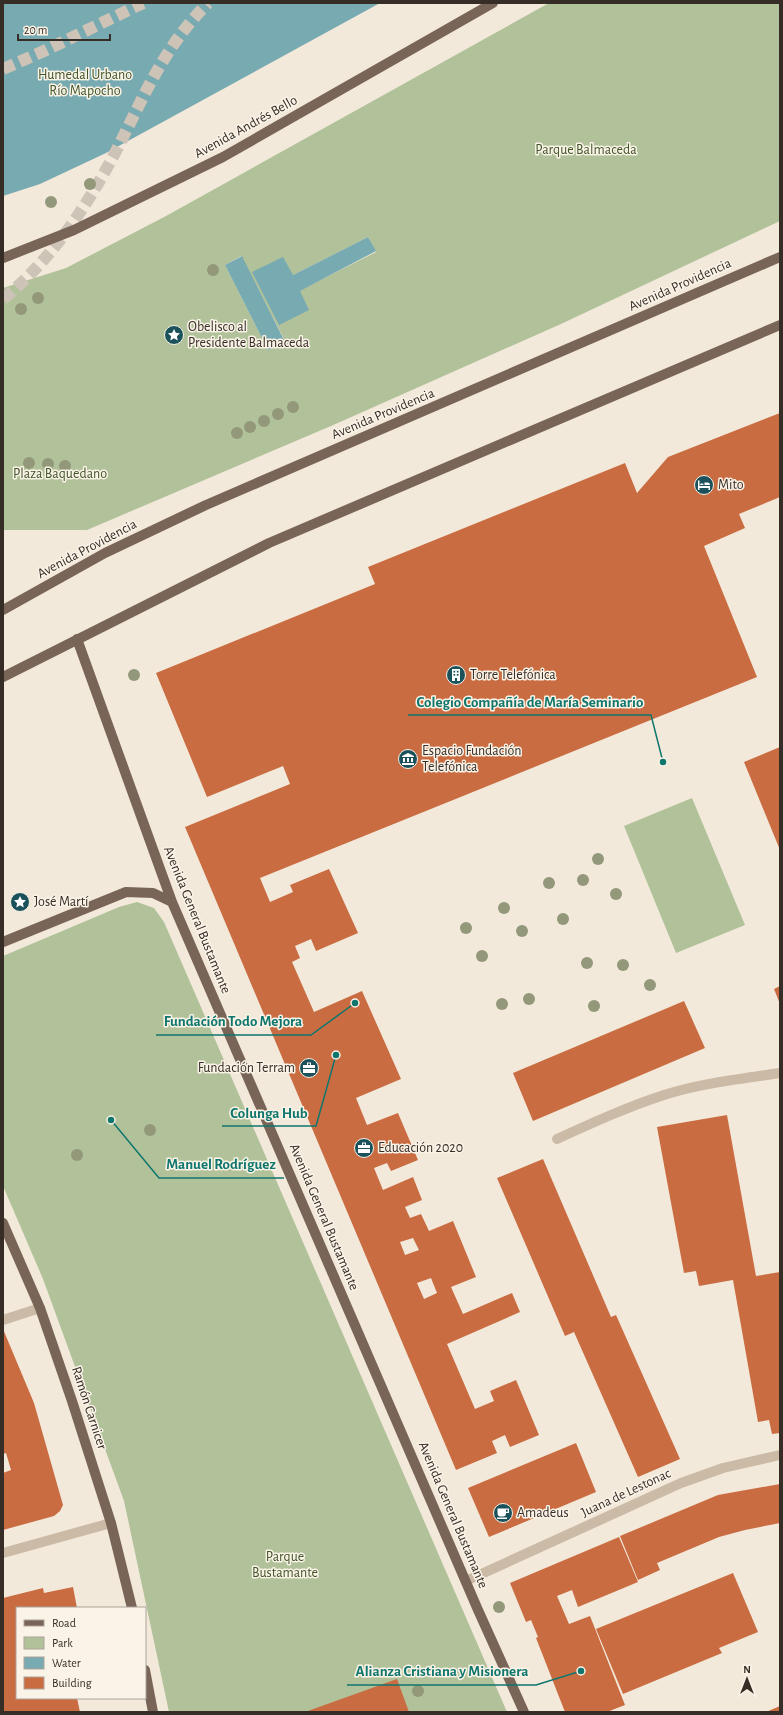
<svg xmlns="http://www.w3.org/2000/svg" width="783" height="1715" font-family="'Alegreya Sans',sans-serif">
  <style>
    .green { fill: #b1c29a; fill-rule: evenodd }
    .water { fill: #78aab1 }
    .building { fill: #ca6c41; fill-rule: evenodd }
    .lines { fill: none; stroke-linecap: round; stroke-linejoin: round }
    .highway-tunnel { stroke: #cdc3b6; stroke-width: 12; stroke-dasharray: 12 6; stroke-linecap: butt }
    .minor { stroke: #cbbaa6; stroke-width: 10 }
    .major { stroke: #796557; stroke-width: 10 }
    .tree { fill: #929879 }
    .labels { text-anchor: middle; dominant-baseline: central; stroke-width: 3; stroke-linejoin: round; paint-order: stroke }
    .park-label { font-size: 14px; fill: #42562a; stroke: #faf3e7 }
    .street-label { font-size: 14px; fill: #372d27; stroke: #faf3e7 }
    .poi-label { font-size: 14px; fill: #372d27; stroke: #faf3e7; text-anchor: start }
    .leader { fill: none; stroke: #0f766e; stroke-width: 1.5 }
    .callout-dot { fill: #0f766e; stroke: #faf3e7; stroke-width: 1.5 }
    .callout-label { font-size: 15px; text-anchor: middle; font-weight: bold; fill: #0f766e; stroke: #faf3e7; stroke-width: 3; stroke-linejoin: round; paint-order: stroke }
  </style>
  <rect width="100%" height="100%" fill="#f3e9da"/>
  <path class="green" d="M 549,3 L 780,3 L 780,221 L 561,324 L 331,426 L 87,530 L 3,530 L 3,288 L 66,268 L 166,216 ZM 368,237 L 376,252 L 299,291 L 293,275 ZM 241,256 L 285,341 L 268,350 L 225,265 Z
    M 692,798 L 745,925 L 676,953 L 624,826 Z
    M 137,902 L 154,908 L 164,922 L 507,1712 L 169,1712 L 124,1501 L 43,1279 L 3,1186 L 3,956 L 119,907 Z"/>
  <path class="water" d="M 3,3 L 380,3 L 106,153 L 40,184 L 3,196 Z
    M 368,237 L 376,251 L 300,291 L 309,310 L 279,325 L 252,272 L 283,257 L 293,275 Z
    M 242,256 L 285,342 L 268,350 L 225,265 Z"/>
  <path class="building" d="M 780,413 L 780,497 L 739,514 L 745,528 L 704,546 L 757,677 L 260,878 L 270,902 L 293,892 L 290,885 L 329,869 L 358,933 L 316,951 L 311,939 L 295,946 L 300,958 L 292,962 L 314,1012 L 362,991 L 401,1079 L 356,1098 L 367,1125 L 398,1113 L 418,1160 L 391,1171 L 387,1163 L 374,1168 L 383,1190 L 413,1177 L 422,1200 L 405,1207 L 410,1218 L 421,1214 L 429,1231 L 453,1221 L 476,1277 L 451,1287 L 463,1314 L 512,1293 L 520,1312 L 447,1344 L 475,1409 L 494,1401 L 490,1391 L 516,1380 L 539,1435 L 510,1447 L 505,1435 L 492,1441 L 497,1453 L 456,1470 L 185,827 L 290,784 L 283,766 L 207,797 L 156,673 L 375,584 L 368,567 L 625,463 L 637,493 L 668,457 ZM 413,1238 L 419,1250 L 405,1255 L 400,1242 ZM 431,1278 L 437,1293 L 424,1299 L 417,1283 Z
    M 780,747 L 780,850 L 744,762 Z
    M 780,986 L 780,1004 L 774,989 Z
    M 684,1001 L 705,1048 L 533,1121 L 513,1073 Z
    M 727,1115 L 756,1276 L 780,1272 L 780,1433 L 772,1434 L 769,1420 L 758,1422 L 733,1280 L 699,1286 L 696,1271 L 684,1273 L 657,1127 Z
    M 543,1159 L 611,1317 L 616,1315 L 680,1459 L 638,1477 L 574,1332 L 565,1336 L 497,1178 Z
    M 3,1329 L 34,1403 L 63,1505 L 60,1511 L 54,1516 L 3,1530 L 3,1473 L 11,1470 L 6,1453 L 3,1454 Z
    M 576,1443 L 596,1492 L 489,1537 L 468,1488 Z
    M 780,1484 L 780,1523 L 745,1530 L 719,1537 L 657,1563 L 660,1570 L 638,1580 L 620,1536 L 718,1495 Z
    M 619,1537 L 638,1582 L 578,1607 L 572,1590 L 557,1596 L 569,1624 L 590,1616 L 625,1705 L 607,1712 L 565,1712 L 536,1638 L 538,1637 L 531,1620 L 526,1622 L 510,1583 Z
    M 733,1573 L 758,1632 L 719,1648 L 722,1653 L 623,1694 L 596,1629 Z
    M 73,1587 L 77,1608 L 17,1608 L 17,1698 L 77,1698 L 80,1712 L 3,1712 L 3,1598 L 43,1588 L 44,1593 Z
    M 397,1679 L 409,1712 L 305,1712 Z
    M 780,1706 L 780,1712 L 766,1712 Z"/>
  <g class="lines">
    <path class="highway-tunnel" d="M 3,69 L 44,51 L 143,3
      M 3,299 C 51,260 85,209 114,155 C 143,99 162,49 208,3"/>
    <path class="minor" d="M 557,1139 C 592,1123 627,1107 664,1095 C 701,1083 741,1079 780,1073
      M 3,1320 L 40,1308
      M 3,1553 L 111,1523
      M 466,1581 L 681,1483 L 723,1468 L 780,1455"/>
    <path class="major" d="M 3,258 L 74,230 L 223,157 L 493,3
      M 3,610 L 105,553 L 206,505 L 780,257
      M 77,639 L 172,902 L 478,1610 L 524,1712
      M 3,677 L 269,543 L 780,325
      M 3,942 L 126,892 L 153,893 L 172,902
      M 3,1223 L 40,1308 L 72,1401 L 111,1523 L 132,1608
      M 145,1670 L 153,1712"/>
  </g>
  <g class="tree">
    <circle cx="90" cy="184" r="6"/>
    <circle cx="51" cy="202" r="6"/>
    <circle cx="213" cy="270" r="6"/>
    <circle cx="38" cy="298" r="6"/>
    <circle cx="21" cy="309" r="6"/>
    <circle cx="293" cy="407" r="6"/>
    <circle cx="278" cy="414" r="6"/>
    <circle cx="264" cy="421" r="6"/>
    <circle cx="250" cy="427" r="6"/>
    <circle cx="237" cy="433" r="6"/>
    <circle cx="29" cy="463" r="6"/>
    <circle cx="48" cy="464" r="6"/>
    <circle cx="65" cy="466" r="6"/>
    <circle cx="134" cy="675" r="6"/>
    <circle cx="598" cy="859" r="6"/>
    <circle cx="583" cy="880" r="6"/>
    <circle cx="549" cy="883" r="6"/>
    <circle cx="616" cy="894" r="6"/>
    <circle cx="504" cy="908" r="6"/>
    <circle cx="563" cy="919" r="6"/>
    <circle cx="466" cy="928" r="6"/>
    <circle cx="522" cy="931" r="6"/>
    <circle cx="482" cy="956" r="6"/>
    <circle cx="587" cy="963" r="6"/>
    <circle cx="623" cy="965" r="6"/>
    <circle cx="650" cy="985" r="6"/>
    <circle cx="529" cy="999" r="6"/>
    <circle cx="502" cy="1004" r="6"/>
    <circle cx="594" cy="1006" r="6"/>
    <circle cx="150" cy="1130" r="6"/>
    <circle cx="77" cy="1155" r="6"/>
    <circle cx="499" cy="1607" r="6"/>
    <circle cx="418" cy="1691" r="6"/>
  </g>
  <defs>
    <g id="sight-disc" transform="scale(1)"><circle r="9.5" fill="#1b515a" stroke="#faf3e7"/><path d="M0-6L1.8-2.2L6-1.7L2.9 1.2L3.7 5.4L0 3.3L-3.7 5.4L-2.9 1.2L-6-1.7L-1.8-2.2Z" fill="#fff"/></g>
    <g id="hotel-disc" transform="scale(1)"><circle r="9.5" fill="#1b515a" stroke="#faf3e7"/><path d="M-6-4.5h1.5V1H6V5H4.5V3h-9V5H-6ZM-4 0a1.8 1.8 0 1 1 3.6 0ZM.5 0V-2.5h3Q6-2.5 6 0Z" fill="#fff"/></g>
    <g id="building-disc" transform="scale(1)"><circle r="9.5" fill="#1b515a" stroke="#faf3e7"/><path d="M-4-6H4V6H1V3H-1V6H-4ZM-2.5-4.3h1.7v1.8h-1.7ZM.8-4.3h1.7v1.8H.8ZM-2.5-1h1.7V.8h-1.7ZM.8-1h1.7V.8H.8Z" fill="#fff"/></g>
    <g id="museum-disc" transform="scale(1)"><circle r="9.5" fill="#1b515a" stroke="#faf3e7"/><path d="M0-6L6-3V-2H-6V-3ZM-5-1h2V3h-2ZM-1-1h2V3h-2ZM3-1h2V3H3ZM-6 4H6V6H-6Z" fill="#fff"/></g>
    <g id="office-disc" transform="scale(1)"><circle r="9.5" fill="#1b515a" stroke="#faf3e7"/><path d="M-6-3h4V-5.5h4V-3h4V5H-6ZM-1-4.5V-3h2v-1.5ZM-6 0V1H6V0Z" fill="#fff"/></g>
    <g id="cafe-disc" transform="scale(1)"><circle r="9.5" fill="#1b515a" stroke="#faf3e7"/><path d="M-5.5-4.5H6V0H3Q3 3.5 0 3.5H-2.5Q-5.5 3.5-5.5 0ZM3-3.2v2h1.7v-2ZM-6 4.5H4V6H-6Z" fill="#fff"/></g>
  </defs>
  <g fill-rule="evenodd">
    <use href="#sight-disc" x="174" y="335"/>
    <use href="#hotel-disc" x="704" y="485"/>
    <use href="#building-disc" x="456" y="675"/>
    <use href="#museum-disc" x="408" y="759"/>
    <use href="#sight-disc" x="20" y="902"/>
    <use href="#office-disc" x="309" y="1068"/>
    <use href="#office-disc" x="364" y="1148"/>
    <use href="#cafe-disc" x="503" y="1513"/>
  </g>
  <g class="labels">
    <g class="park-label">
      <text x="85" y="75">Humedal Urbano<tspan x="85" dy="16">Río Mapocho</tspan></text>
      <text x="586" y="150">Parque Balmaceda</text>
      <text x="60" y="474">Plaza Baquedano</text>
      <text x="285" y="1557">Parque<tspan x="285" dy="16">Bustamante</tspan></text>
    </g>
    <g class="street-label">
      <text transform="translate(246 127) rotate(-29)">Avenida Andrés Bello</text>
      <text transform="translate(680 285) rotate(-24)">Avenida Providencia</text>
      <text transform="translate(383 414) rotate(-23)">Avenida Providencia</text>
      <text transform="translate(87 549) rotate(-28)">Avenida Providencia</text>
      <text transform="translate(197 920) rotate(68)">Avenida General Bustamante</text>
      <text transform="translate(324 1217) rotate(67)">Avenida General Bustamante</text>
      <text transform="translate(89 1408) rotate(72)">Ramón Carnicer</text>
      <text transform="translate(626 1493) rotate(-25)">Juana de Lestonac</text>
      <text transform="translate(453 1515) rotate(67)">Avenida General Bustamante</text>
    </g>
    <g class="poi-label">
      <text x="188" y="327">Obelisco al<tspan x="188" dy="16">Presidente Balmaceda</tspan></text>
      <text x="718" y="485">Mito</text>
      <text x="470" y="675">Torre Telefónica</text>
      <text x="422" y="751">Espacio Fundación<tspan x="422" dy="16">Telefónica</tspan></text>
      <text x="34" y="902">José Martí</text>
      <text x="295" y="1068" text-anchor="end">Fundación Terram</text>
      <text x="378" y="1148">Educación 2020</text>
      <text x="517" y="1513">Amadeus</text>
    </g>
  </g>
  <path class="leader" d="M663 762L651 715H408M355 1003L311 1035H156M336 1055L316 1126H222M111 1120L159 1178H284M581 1671L536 1685H347"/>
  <g class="callout-dot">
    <circle cx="663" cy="762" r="4"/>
    <circle cx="355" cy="1003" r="4"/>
    <circle cx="336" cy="1055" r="4"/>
    <circle cx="111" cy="1120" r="4"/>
    <circle cx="581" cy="1671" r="4"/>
  </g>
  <g class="callout-label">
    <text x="530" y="707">Colegio Compañía de María Seminario</text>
    <text x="233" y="1026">Fundación Todo Mejora</text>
    <text x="269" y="1118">Colunga Hub</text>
    <text x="221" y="1169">Manuel Rodríguez</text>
    <text x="442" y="1676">Alianza Cristiana y Misionera</text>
  </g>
  <rect width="783" height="1715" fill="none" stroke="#372d27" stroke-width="8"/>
  <rect x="16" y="1607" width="130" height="92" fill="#faf3e7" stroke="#aca49a"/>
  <rect x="24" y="1620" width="20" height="6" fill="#796557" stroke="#aca49a"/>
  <text x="52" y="1627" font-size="12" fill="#372d27">Road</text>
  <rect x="24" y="1637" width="20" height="12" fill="#b1c29a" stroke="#aca49a"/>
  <text x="52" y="1647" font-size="12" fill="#372d27">Park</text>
  <rect x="24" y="1657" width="20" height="12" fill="#78aab1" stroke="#aca49a"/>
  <text x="52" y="1667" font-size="12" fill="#372d27">Water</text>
  <rect x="24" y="1677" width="20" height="12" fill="#ca6c41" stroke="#aca49a"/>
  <text x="52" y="1687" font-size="12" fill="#372d27">Building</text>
  <g transform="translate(747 1679)" stroke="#faf3e7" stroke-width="3" paint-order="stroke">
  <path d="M0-3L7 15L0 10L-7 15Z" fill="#372d27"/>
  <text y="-6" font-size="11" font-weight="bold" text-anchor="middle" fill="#372d27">N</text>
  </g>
  <path d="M18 34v6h92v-6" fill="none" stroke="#372d27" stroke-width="2"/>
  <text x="24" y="34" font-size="12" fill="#372d27" stroke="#faf3e7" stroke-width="3" paint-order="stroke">20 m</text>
</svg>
